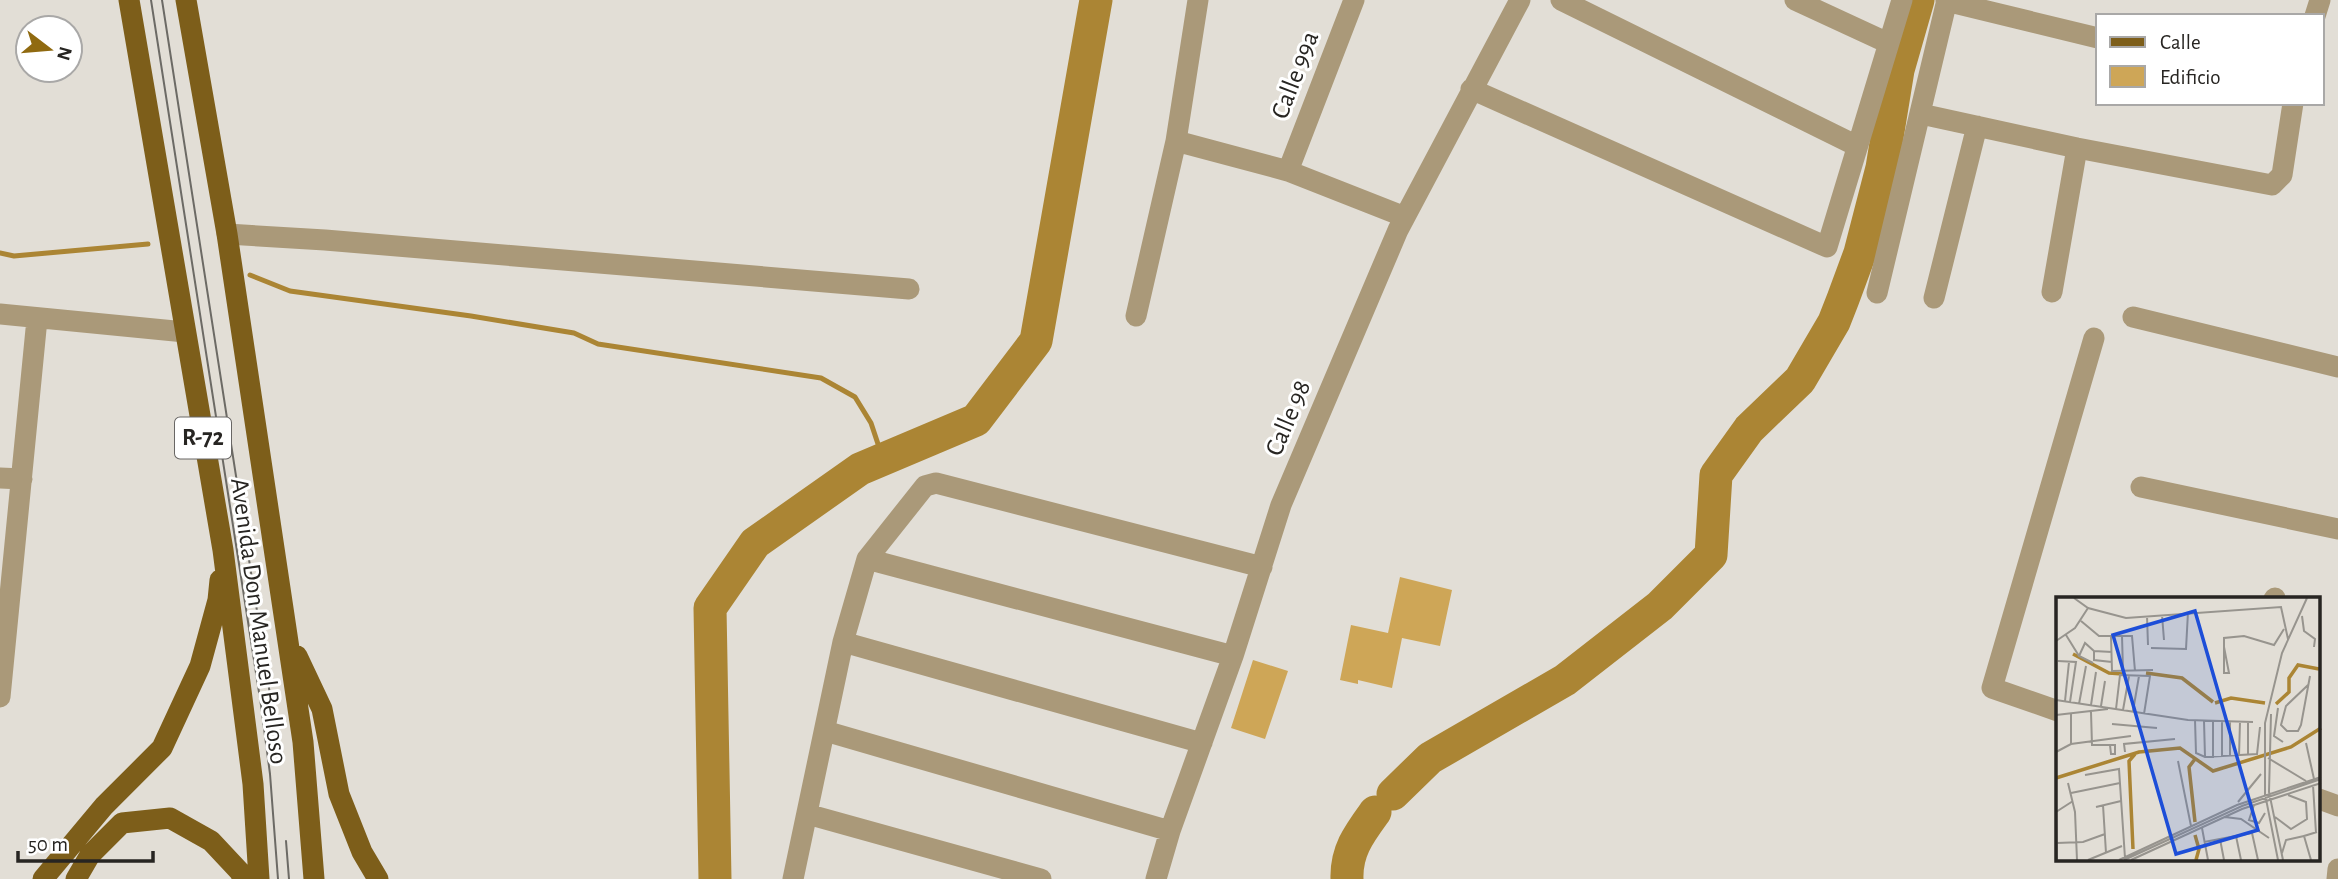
<svg xmlns="http://www.w3.org/2000/svg" width="2338" height="879" font-family="'Alegreya Sans',sans-serif">
  <style>
    .lines { fill: none; stroke-linecap: round; stroke-linejoin: round }
    .stream { stroke: #ab8534; stroke-width: 5 }
    .river { stroke: #ab8534; stroke-width: 33 }
    .building { fill: #cea657 }
    .minor { stroke: #aa9979; stroke-width: 21 }
    .major { stroke: #7d5e1a; stroke-width: 21 }
    .tram { stroke: #6c6a65; stroke-width: 2 }
    .labels { text-anchor: middle; dominant-baseline: central; stroke-width: 6; stroke-linejoin: round; paint-order: stroke }
    .shield { fill: #fff; stroke: #686664; stroke-width: 2 }
    .shield-label { font-size: 24px; font-weight: bold; fill: #272522 }
    .street-label { font-size: 26px; fill: #272522; stroke: #fff }
    .inset-river { fill: none; stroke: #ab8534; stroke-width: 3.5 }
    .inset-road { fill: none; stroke: #97948e; stroke-width: 2 }
    .view { fill: #1d4ed8; fill-opacity: 0.15; stroke: #1d4ed8; stroke-width: 3.5 }
    .inset-edge { fill: none; stroke: #272522; stroke-width: 3.5 }
  </style>
  <rect width="100%" height="100%" fill="#e2ded6"/>
  <g class="lines">
    <path class="stream" d="M 0,253 L 14,256 L 148,244
      M 250,275 L 290,291 L 471,316 L 574,333 L 598,344 L 821,378 L 855,397 L 871,423 L 883,459"/>
    <path class="river" d="M 1393,794 L 1430,758 L 1565,680 L 1660,606 L 1711,555 L 1716,475 L 1749,429 L 1800,380 L 1834,322 L 1843,299 L 1860,253 L 1882,168 L 1898,70 L 1918,0
      M 715,879 L 710,608 L 755,543 L 860,469 L 976,420 L 1036,341 L 1096,0
      M 1347,879 C 1346,851 1359,834 1375,812"/>
  </g>
  <path class="building" d="M 1400,577 L 1452,590 L 1440,646 L 1402,638 L 1392,688 L 1358,680 L 1358,684 L 1340,680 L 1351,625 L 1388,633 Z
    M 1253,660 L 1288,671 L 1265,739 L 1231,728 Z"/>
  <g class="lines">
    <path class="minor" d="M 1561,0 L 1857,146
      M 1795,0 L 1888,43
      M 1946,1 L 2098,38
      M 2315,16 L 2320,0
      M 1471,89 L 1827,247 L 1902,0
      M 1921,114 L 2077,148 L 2272,185 L 2282,175 L 2293,103
      M 1176,141 L 1288,171 L 1405,217
      M 1288,171 L 1354,0
      M 227,234 L 325,240 L 909,289
      M 2052,292 L 2077,148
      M 1877,293 L 1947,0
      M 1934,298 L 1977,126
      M 0,314 L 185,332
      M 1136,316 L 1176,141 L 1198,0
      M 2133,317 L 2338,367
      M 0,478 L 22,479
      M 2141,487 L 2338,529
      M 867,559 L 1233,656
      M 2274,599 L 2275,598
      M 843,642 L 1202,743
      M 0,697 L 37,319
      M 2058,711 L 1992,688 L 2094,338
      M 825,731 L 1170,831
      M 2319,799 L 2338,806
      M 807,814 L 1041,879
      M 793,879 L 843,642 L 867,559 L 925,486 L 936,483 L 1262,567
      M 1156,879 L 1170,831 L 1233,656 L 1281,505 L 1398,230 L 1520,0
      M 2337,879 L 2338,869"/>
    <path class="major" d="M 129,0 L 223,550 L 253,784 L 259,879
      M 186,0 L 227,234 L 303,742 L 314,879
      M 297,656 L 322,709 L 339,794 L 362,852 L 378,879
      M 43,879 L 104,806 L 162,748 L 200,666 L 218,600 L 220,580
      M 76,879 L 90,855 L 122,823 L 170,818 L 211,841 L 240,872 L 243,879"/>
    <path class="tram" d="M 151,0 L 261,705 L 270,774 L 278,879
      M 162,0 L 271,701
      M 286,841 L 289,879"/>
  </g>
  <g class="labels">
    <rect class="shield" x="175" y="417.5" width="56" height="41" rx="5"/>
    <g class="shield-label">
      <text x="203" y="438">R-72</text>
    </g>
    <g class="street-label">
      <text transform="translate(1295 75) rotate(-69)">Calle 99a</text>
      <text transform="translate(1288 418) rotate(-67)">Calle 98</text>
      <text transform="translate(259 621) rotate(82)">Avenida Don Manuel Belloso</text>
    </g>
  </g>
  <g transform="translate(2056 597)">
    <rect width="264" height="264" fill="#e2ded6"/>
    <path class="inset-river" d="M 17,57 L 53,76 L 67,77M 90,76 L 126,81 L 157,105M 159,106 L 175,101 L 209,106M 220,107 L 233,95 L 233,81 L 242,68 L 263,72M 0,181 L 83,155 L 124,151 L 157,174 L 235,150 L 265,131M 139,225 L 133,170 L 139,162M 139,238 L 143,252 L 140,263M 77,252 L 73,164 L 79,157"/>
    <path class="inset-road" d="M 18,1 L 32,11 L 70,21 L 225,10 L 232,42M 106,18 L 108,43M 91,19 L 92,48M 246,19 L 248,34 L 259,42 L 258,50M 25,24 L 43,39 L 76,39 L 79,74M 10,38 L 23,59 L 37,66M 55,39 L 56,74 L 97,73M 66,39 L 67,74M 0,44 L 19,31 L 32,11M 0,48 L 0,79M 168,50 L 173,76 L 168,76 L 168,41 L 188,39 L 218,48 L 228,32M 95,51 L 130,52 L 132,15M 38,54 L 38,63 L 56,65M 23,59 L 29,46 L 38,54 L 56,55M 2,64 L 20,65 L 14,105M 252,88 L 230,109 L 225,128 L 231,134 L 242,134 L 245,128 L 254,79M 0,103 L 132,123 L 197,125M 9,104 L 13,65M 23,107 L 30,69M 35,108 L 40,75M 45,109 L 49,84M 222,111 L 218,139 L 227,145M 60,112 L 64,78 L 94,79 L 88,117M 67,113 L 73,79M 77,114 L 83,79M 35,115 L 36,148 L 59,148 L 59,157 L 55,157 L 54,148M 15,117 L 15,147M 215,117 L 213,195 L 227,263M 0,118 L 52,112M 139,123 L 140,156 L 149,160 L 201,157 L 204,130M 148,124 L 149,160M 157,124 L 157,161M 174,125 L 174,159M 56,127 L 101,131M 250,146 L 258,182M 0,155 L 15,147 L 75,139M 69,155 L 68,147 L 119,142M 192,158 L 192,125M 183,159 L 184,125M 166,160 L 166,125M 212,161 L 250,184M 122,164 L 135,229M 29,178 L 63,172 L 69,261M 12,186 L 19,215 L 21,263M 257,188 L 260,236M 15,196 L 64,186M 182,205 L 205,177M 47,208 L 50,256M 198,208 L 193,223 L 203,226 L 209,216M 40,210 L 65,204M 169,220 L 185,222 L 213,241M 219,220 L 235,232 L 251,222 L 250,205 L 232,198M 146,231 L 152,263M 180,239 L 185,263M 164,242 L 168,263M 148,245 L 196,236 L 202,263M 1,246 L 27,245 L 49,237M 226,256 L 230,243 L 248,239M 1,263 L 0,215 L 17,204M 32,263 L 66,249M 63,263 L 181,208 L 265,180M 68,263 L 186,209 L 265,182M 75,263 L 186,212 L 265,186M 222,263 L 209,197 L 209,126 L 226,56 L 251,1M 255,263 L 248,239 L 261,235"/>
    <path class="view" d="M 139,14 L 202,233 L 120,257 L 57,38 Z"/>
    <rect width="264" height="264" class="inset-edge"/>
  </g>
  <rect x="2096" y="14" width="228" height="91" fill="#ffffff" stroke="#a9a8a7" stroke-width="2"/>
  <rect x="2110" y="37" width="35" height="10" fill="#7d5e1a" stroke="#a9a8a7" stroke-width="2"/>
  <text x="2160" y="49" font-size="21" fill="#272522">Calle</text>
  <rect x="2110" y="66" width="35" height="21" fill="#cea657" stroke="#a9a8a7" stroke-width="2"/>
  <text x="2160" y="84" font-size="21" fill="#272522">Edificio</text>
  <g transform="translate(49 49) rotate(106)"><circle r="33" fill="#ffffff" stroke="#a9a8a7" stroke-width="2"/>
  <path d="M0-5L12 26L0 18L-12 26Z" fill="#906a10"/>
  <text y="-10" font-size="19" font-weight="bold" text-anchor="middle" fill="#272522">N</text>
  </g>
  <path d="M18 851v10h135v-10" fill="none" stroke="#272522" stroke-width="3.5"/>
  <text x="28" y="851" font-size="21" fill="#272522" stroke="#ffffff" stroke-width="5" paint-order="stroke">50 m</text>
</svg>
